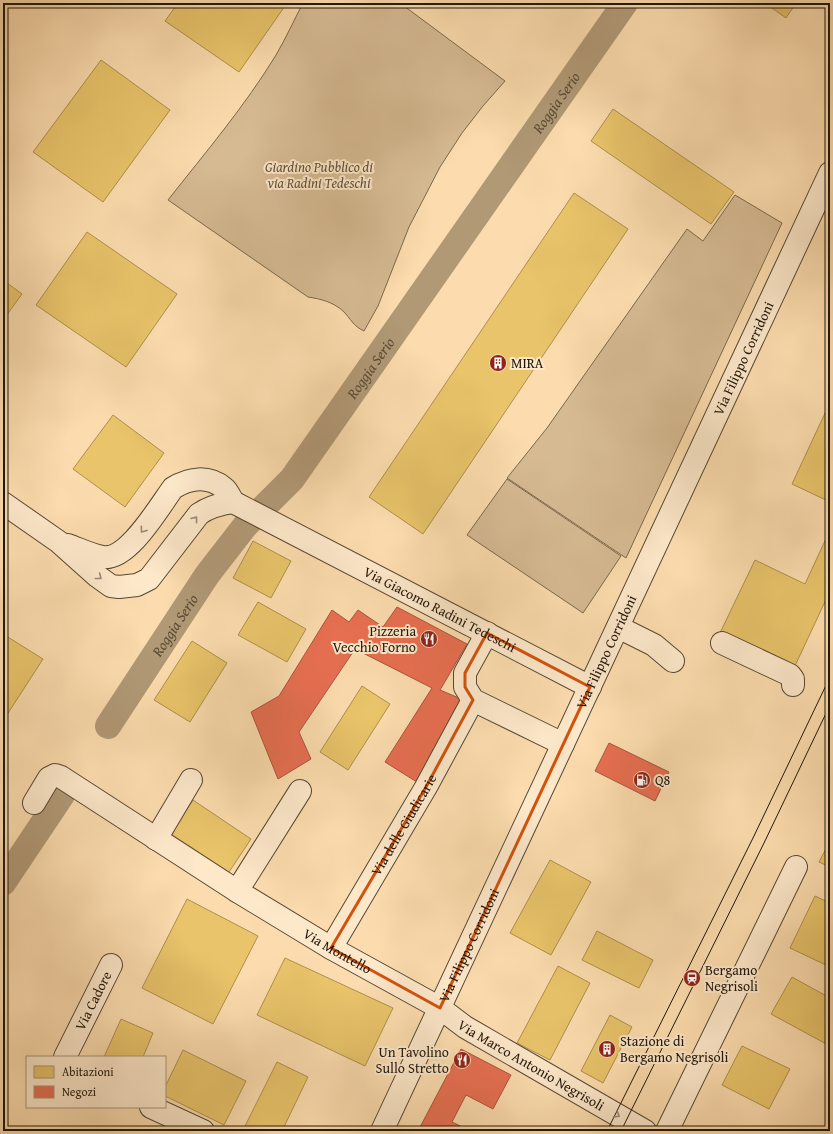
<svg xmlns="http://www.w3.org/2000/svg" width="833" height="1134" font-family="'Gentium Book Plus',serif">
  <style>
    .green { fill: #d6ba92; stroke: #7a684e }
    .homes { fill: #e9c46a; stroke: #ac904d }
    .shops { fill: #e76f51; stroke: #ab543c }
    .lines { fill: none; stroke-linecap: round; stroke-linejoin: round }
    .canal { stroke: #b19976; stroke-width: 26 }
    .minor-casing { stroke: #564833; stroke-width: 24 }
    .minor { stroke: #fde8ca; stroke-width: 22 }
    .tram { stroke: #1f160a; stroke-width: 1 }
    .oneway { stroke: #998a74 }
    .marked { fill: none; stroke: #d4520c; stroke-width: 3; stroke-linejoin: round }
    .labels { text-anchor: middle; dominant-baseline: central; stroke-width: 4; stroke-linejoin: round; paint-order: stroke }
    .park-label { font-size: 14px; font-style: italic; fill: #5f4f3a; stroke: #fde8ca }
    .street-label { font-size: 14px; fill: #1f160a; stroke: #fde8ca }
    .poi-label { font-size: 14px; fill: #1f160a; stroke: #fde8ca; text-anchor: start }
    .water-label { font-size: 15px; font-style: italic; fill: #594a35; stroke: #fde8ca }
  </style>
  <rect width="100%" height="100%" fill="#fcdcae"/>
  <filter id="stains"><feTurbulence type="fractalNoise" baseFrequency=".005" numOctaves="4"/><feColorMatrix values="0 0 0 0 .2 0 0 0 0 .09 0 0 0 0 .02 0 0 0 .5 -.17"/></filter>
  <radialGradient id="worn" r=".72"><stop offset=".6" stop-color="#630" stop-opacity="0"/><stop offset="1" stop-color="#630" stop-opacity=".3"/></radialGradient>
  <path class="green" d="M 303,3 L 400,3 L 505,81 L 483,106 L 462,133 L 440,167 L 409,227 L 378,306 L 364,331 C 353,326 351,319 343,311 C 333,302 321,299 308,297 L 168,200 C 205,153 245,106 276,55 C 286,38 294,20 303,3 Z
    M 735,195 L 782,223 L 626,558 L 507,478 L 547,428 L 687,229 L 703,241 Z
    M 507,479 L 621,556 L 583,613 L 467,535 Z"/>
  <path class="homes" d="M 178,3 L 287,3 L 239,72 L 165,21 Z
    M 410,3 L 419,3 L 416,7 Z
    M 431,3 L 439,3 L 436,7 Z
    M 765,3 L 796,3 L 786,18 Z
    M 101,60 L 170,110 L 103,202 L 33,152 Z
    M 613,109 L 734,192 L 711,224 L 591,141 Z
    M 574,193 L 628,229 L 423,534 L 369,497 Z
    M 87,232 L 177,294 L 126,367 L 36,305 Z
    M 3,280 L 22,294 L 3,320 Z
    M 826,411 L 830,413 L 830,502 L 792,484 Z
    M 113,415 L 164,453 L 125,507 L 73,469 Z
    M 830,530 L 830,591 L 794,668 L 720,633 L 755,560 L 805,584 Z
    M 253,541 L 291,561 L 271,598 L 233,578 Z
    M 258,602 L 306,629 L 287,662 L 238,635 Z
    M 3,634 L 43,659 L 3,721 Z
    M 192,641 L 227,663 L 190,722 L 154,700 Z
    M 362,686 L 390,704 L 348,770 L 320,752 Z
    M 193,800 L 251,839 L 229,872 L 171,834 Z
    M 830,841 L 830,867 L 819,862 Z
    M 550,860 L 591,882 L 551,955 L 510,933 Z
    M 815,896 L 830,903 L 830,967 L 790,948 Z
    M 187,899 L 258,936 L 213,1024 L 142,988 Z
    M 597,931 L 653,960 L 639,988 L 582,960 Z
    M 285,958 L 393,1008 L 365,1066 L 257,1015 Z
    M 558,966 L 590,983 L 550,1060 L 517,1043 Z
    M 792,977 L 830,998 L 830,1046 L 771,1014 Z
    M 610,1015 L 632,1027 L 603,1083 L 581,1071 Z
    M 121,1019 L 153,1033 L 143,1057 L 104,1057 Z
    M 742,1046 L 790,1069 L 769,1109 L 722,1085 Z
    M 183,1050 L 246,1081 L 224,1125 L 165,1096 L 165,1087 Z
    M 277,1062 L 308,1077 L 282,1131 L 250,1131 L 244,1128 Z"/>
  <path class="shops" d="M 397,607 L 467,644 L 440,690 L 466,701 L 420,784 L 385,762 L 432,688 L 355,649 L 299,732 L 311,759 L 278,779 L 251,712 L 279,696 L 332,610 L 349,622 L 358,610 L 383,627 Z
    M 609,743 L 669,772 L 655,801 L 595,771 Z
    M 461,1049 L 511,1075 L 493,1109 L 466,1095 L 452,1122 L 471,1131 L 418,1131 Z"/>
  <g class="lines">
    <g class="canal">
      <path id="s1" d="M 108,726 L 207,575 L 245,526 L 292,479 L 625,3"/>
      <path d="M 3,883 L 62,795"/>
    </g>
    <g class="minor-casing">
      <g id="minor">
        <path id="s2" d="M 233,502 L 590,687"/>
        <path d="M 3,503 L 59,542 L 97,576 L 111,586 L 119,587 L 137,585 L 149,579 L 199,514 C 209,507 220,504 233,502"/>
        <path d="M 68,545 C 79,549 91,555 103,557 C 128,561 159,507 173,488 C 189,478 208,475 224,488 C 228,491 230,497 233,502"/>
        <path d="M 618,627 L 654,645 L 673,661"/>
        <path d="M 487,633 L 465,673 L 465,687 L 473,700 L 563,744"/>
        <path d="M 722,643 L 790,675 L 793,679 L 793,685"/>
        <path id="s3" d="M 34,803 L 49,778 L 55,775 L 61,777 L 237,891 L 331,948 L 440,1008 L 465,1027 L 645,1131"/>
        <path d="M 156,839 L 191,780"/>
        <path d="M 237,891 L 300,791"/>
        <path id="s4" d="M 331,948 L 426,787 L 473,700"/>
        <path id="s5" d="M 65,1057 L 111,965"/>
        <path d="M 151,1107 L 203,1131"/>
        <path id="s6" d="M 382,1131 L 830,173"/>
        <path d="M 667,1131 L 796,867"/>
      </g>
    </g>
    <use href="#minor" class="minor"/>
    <path class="tram" d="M 607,1131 L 753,838 L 830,677
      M 621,1131 L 764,843 L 830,705"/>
  </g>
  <defs><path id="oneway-chevron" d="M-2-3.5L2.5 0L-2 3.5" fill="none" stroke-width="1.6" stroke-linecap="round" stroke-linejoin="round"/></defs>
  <g class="oneway">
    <use href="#oneway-chevron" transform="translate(195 519) rotate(-52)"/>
    <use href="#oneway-chevron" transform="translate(143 530) rotate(126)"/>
    <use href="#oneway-chevron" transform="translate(99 577) rotate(38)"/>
    <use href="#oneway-chevron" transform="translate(617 1115) rotate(31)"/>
  </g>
  <path class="marked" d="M 487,633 L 590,687 L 440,1008 L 331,948 L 426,787 L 473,700 L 465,687 L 465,673 Z"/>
  <defs>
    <g id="building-disc" transform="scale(0.9)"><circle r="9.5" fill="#8f2418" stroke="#fde8ca"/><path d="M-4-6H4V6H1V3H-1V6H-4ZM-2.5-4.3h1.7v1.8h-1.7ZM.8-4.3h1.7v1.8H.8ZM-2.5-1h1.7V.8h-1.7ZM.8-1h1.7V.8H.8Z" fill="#fff"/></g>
    <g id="restaurant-disc" transform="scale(0.9)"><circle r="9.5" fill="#8f2418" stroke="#fde8ca"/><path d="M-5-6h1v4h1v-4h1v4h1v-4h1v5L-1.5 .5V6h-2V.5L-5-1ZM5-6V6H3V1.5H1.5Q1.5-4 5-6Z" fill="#fff"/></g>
    <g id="fuel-disc" transform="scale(0.9)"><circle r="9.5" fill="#8f2418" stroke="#fde8ca"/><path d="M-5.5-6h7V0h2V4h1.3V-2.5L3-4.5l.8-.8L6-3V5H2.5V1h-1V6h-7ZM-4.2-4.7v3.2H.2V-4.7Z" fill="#fff"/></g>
    <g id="station-disc" transform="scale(0.9)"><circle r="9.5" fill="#8f2418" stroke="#fde8ca"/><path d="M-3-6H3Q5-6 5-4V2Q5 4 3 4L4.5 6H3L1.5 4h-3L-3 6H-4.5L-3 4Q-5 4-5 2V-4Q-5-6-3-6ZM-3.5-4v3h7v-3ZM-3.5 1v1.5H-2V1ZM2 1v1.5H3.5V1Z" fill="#fff"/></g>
  </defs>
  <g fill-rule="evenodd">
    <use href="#building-disc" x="498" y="363"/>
    <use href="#restaurant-disc" x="429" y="639"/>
    <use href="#fuel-disc" x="642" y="780"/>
    <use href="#station-disc" x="692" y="978"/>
    <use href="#building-disc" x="607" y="1049"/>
    <use href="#restaurant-disc" x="462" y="1060"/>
  </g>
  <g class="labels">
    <g class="park-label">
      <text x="319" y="167">Giardino Pubblico di<tspan x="319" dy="16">via Radini Tedeschi</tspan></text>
    </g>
    <g class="street-label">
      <text stroke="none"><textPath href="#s6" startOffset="853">Via Filippo Corridoni</textPath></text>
      <text stroke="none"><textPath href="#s2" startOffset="233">Via Giacomo Radini Tedeschi</textPath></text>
      <text stroke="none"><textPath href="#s6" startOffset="529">Via Filippo Corridoni</textPath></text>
      <text stroke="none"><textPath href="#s4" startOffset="143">Via delle Giudicarie</textPath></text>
      <text stroke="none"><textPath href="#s6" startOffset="205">Via Filippo Corridoni</textPath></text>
      <text stroke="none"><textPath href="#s3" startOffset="369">Via Montello</textPath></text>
      <text stroke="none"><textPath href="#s5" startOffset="63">Via Cadore</textPath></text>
      <text stroke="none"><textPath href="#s3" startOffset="594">Via Marco Antonio Negrisoli</textPath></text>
    </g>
    <g class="poi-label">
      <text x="511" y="363">MIRA</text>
      <text x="416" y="631" text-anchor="end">Pizzeria<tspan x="416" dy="16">Vecchio Forno</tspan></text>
      <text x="655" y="780">Q8</text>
      <text x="705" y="970">Bergamo<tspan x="705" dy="16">Negrisoli</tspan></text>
      <text x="620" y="1041">Stazione di<tspan x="620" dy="16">Bergamo Negrisoli</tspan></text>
      <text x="449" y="1052" text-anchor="end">Un Tavolino<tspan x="449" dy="16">Sullo Stretto</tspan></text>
    </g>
    <g class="water-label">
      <text stroke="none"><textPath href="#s1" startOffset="769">Roggia Serio</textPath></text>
      <text stroke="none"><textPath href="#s1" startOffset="445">Roggia Serio</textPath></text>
      <text stroke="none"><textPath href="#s1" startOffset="121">Roggia Serio</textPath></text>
    </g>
  </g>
  <rect width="833" height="1134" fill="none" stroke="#fcdcae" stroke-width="16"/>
  <rect x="4" y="4" width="825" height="1126" fill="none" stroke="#1f160a" stroke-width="2"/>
  <rect x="8" y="8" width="817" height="1118" fill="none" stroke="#1f160a"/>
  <rect x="26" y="1056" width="140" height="52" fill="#fde8ca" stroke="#a4947d"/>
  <rect x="34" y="1066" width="20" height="12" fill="#e9c46a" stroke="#a4947d"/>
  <text x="62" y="1076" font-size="12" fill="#1f160a">Abitazioni</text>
  <rect x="34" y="1086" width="20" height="12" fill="#e76f51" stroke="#a4947d"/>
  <text x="62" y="1096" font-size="12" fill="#1f160a">Negozi</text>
  <rect width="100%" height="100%" filter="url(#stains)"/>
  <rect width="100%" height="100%" fill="url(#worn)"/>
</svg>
